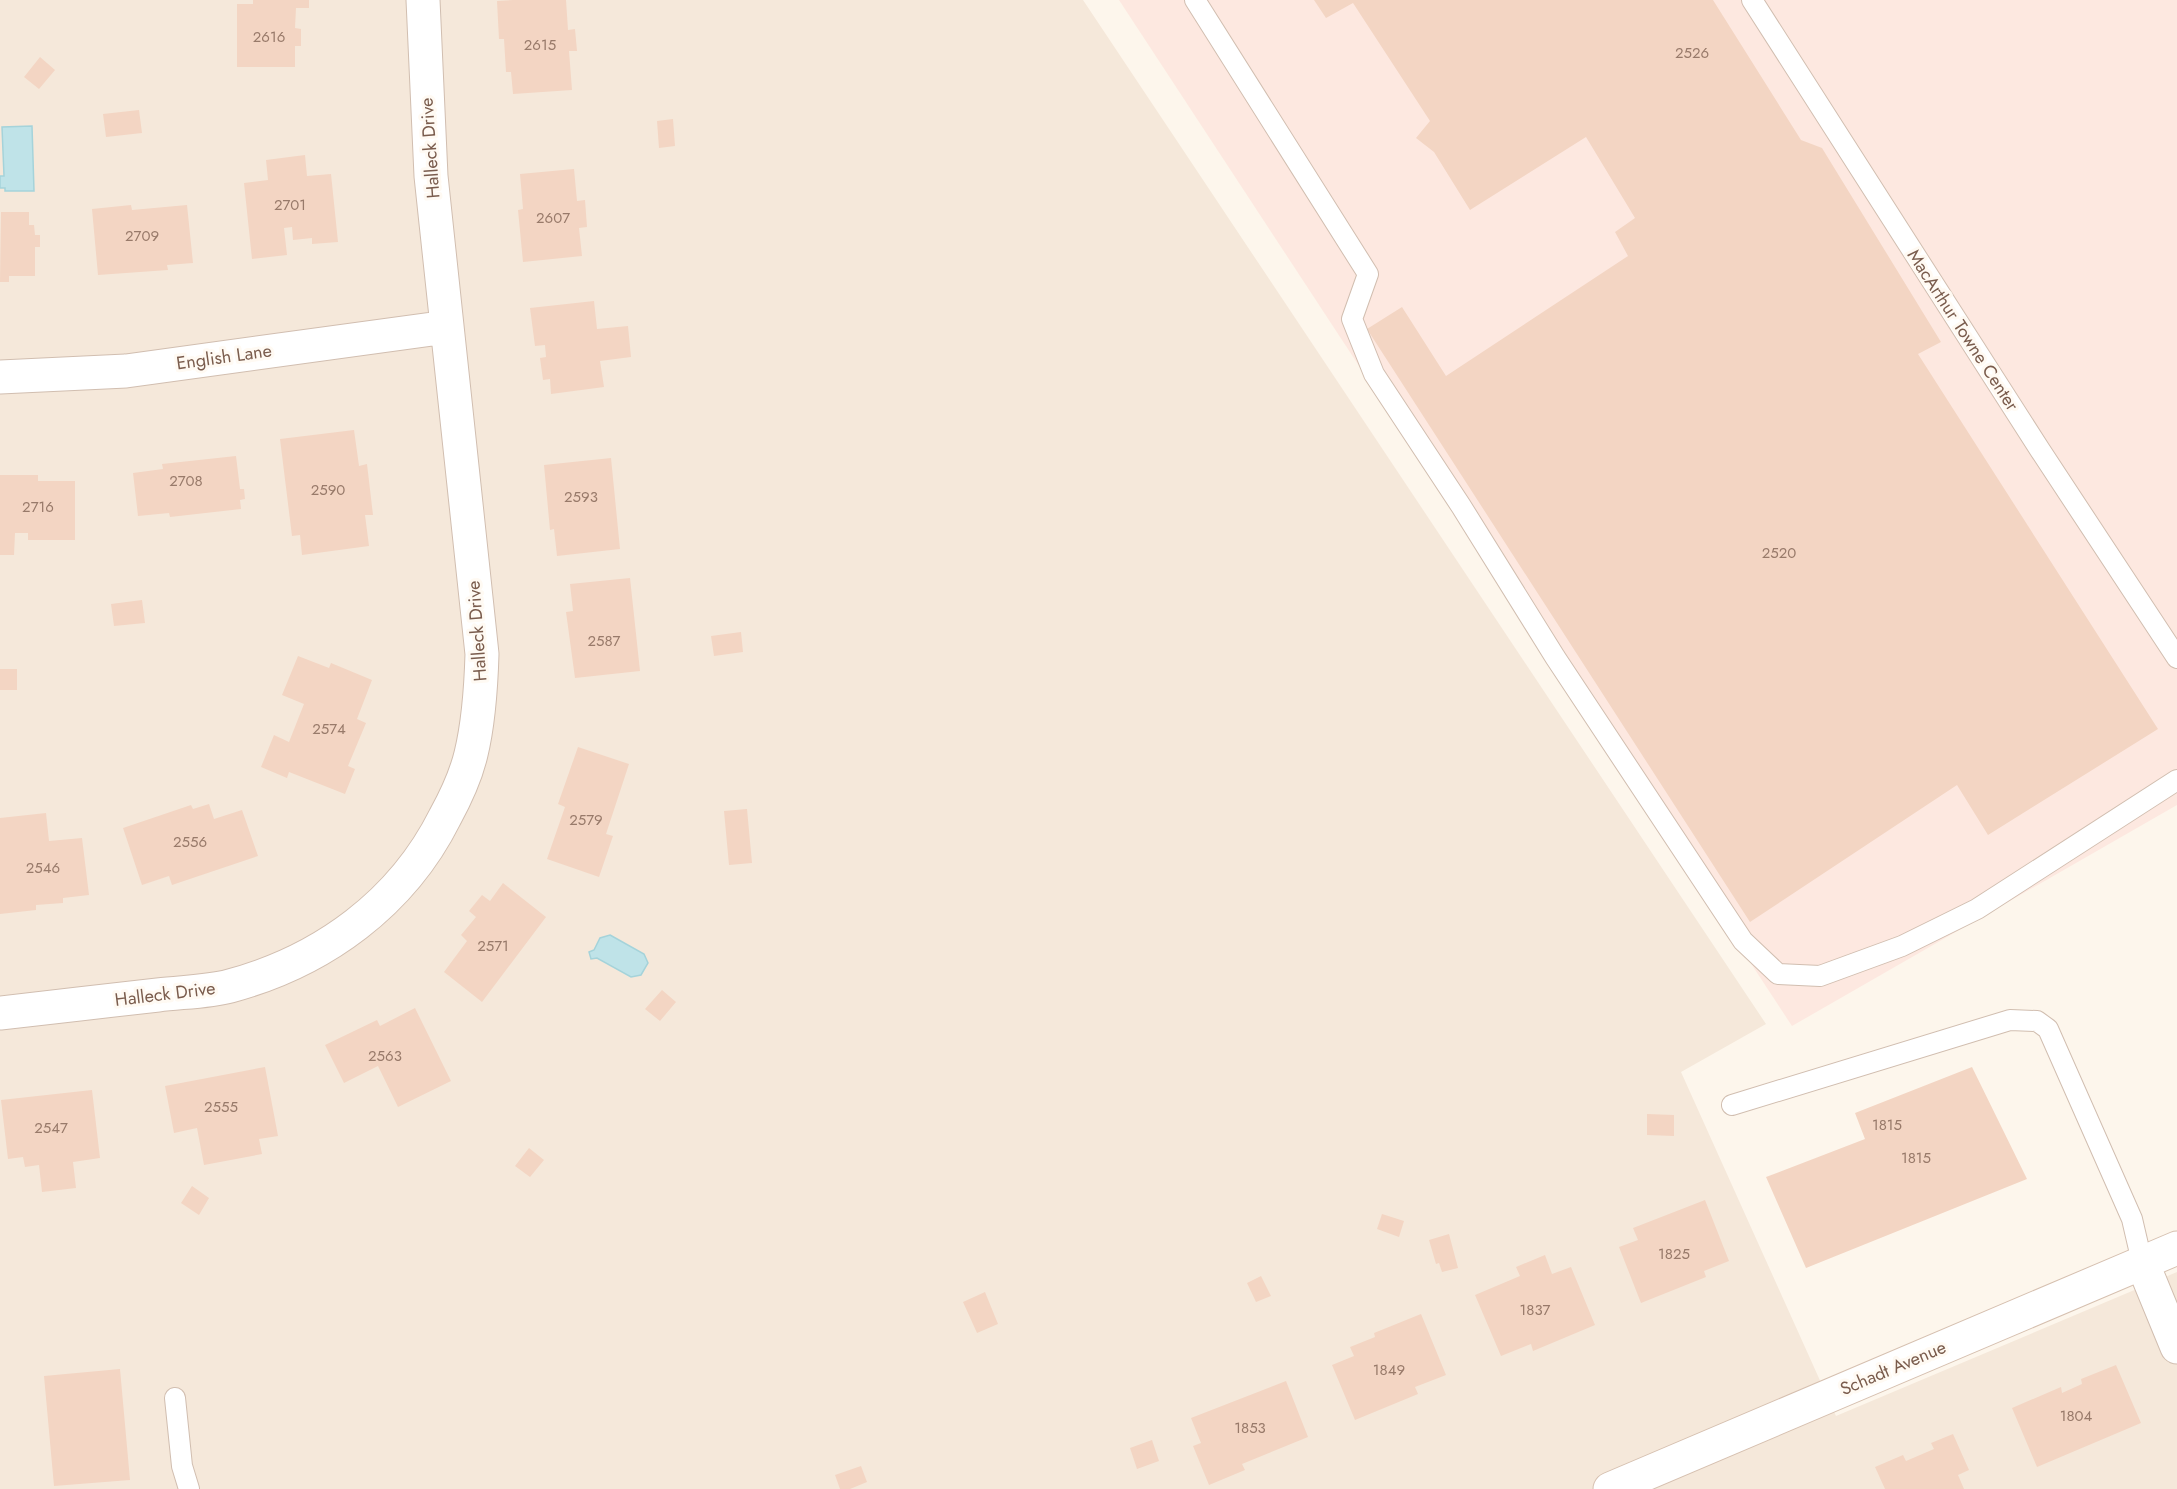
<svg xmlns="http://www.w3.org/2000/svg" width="2177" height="1489" font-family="Jost,sans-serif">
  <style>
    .residential { fill: #f5e8da }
    .commercial { fill: #fde8e0 }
    .water { fill: #bfe3e8; stroke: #a5d3da; stroke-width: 1.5 }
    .building { fill: #f3d5c3 }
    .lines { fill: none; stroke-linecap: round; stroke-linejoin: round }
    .lane-casing { stroke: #d1beb0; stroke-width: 22 }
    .street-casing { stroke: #d1beb0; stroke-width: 35 }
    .secondary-casing { stroke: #d6c0b0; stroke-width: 35 }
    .lane { stroke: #fff; stroke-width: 20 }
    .street { stroke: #fff; stroke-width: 33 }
    .secondary { stroke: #fff; stroke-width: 33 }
    .labels { text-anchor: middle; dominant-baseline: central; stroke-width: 6; stroke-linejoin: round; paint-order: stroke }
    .number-label { font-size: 15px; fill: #987a6a }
    .street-label { font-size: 18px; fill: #7a5c4d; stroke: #fffaf3 }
  </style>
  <rect width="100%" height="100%" fill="#fdf6ec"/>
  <path class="residential" d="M 0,0 L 1083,0 L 1766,1024 L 1681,1072 L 1836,1416 L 2177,1272 L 2177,1489 L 0,1489 Z"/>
  <path class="commercial" d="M 1119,0 L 2177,0 L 2177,805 L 1792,1026 Z"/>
  <path class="water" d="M 32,126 L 34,191 L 5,191 L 5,188 L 0,188 L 0,176 L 4,176 L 2,127 Z
    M 610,935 L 644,954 L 648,963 L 641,975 L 631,977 L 597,958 L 591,959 L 589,952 L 594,950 L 600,938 Z"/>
  <path class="building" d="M 253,0 L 309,0 L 309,8 L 296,8 L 295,28 L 301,29 L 301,46 L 295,46 L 295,67 L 237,67 L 237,4 L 253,4 Z
    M 513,0 L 566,0 L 568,30 L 575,29 L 577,51 L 569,51 L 572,90 L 513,94 L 511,72 L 506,72 L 504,39 L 499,39 L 497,1 Z
    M 1314,0 L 1713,0 L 1801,140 L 1822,148 L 1941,342 L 1918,354 L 2158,729 L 1988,835 L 1957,785 L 1750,922 L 1367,329 L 1402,307 L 1446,376 L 1628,256 L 1615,232 L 1635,218 L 1586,137 L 1470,210 L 1434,152 L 1416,138 L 1430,121 L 1353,3 L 1326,18 Z
    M 40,57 L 55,70 L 39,89 L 24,77 Z
    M 139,110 L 142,133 L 106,137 L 103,114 Z
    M 673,119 L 675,146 L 659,148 L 657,121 Z
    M 305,155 L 307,176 L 331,174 L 338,242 L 312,244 L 312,238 L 293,240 L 292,227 L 284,228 L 287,255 L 252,259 L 244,183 L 268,180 L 266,160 Z
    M 574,169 L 577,201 L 585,200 L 587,227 L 579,228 L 582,256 L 523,262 L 518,210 L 523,209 L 520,174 Z
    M 131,205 L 132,210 L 187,205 L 193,263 L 167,265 L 168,270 L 98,275 L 92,209 Z
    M 1,212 L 29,212 L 29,225 L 34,225 L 35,235 L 40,235 L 40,247 L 35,247 L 35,276 L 9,276 L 9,282 L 0,282 Z
    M 594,301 L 597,329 L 628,326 L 631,357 L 600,361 L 604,387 L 551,394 L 550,379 L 543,380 L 540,358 L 546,357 L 545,345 L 535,346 L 530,308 Z
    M 354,430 L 359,466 L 367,464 L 373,515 L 365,515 L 369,546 L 302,555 L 300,535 L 292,536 L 280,439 Z
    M 236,456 L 240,489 L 244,489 L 245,499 L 240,500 L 241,509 L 170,517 L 169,513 L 138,516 L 133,473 L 163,469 L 162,464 Z
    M 611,458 L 620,549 L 557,556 L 554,529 L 550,530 L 544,465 Z
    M 0,475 L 38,475 L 38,481 L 75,481 L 75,540 L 28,540 L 28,533 L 15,533 L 14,555 L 0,555 Z
    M 630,578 L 640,671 L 575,678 L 566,612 L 573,611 L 570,584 Z
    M 142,600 L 145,623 L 114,626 L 111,604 Z
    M 741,632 L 743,652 L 714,656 L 711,636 Z
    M 298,656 L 329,668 L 331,663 L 372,680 L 357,719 L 366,723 L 348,766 L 355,769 L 345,794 L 289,772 L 287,778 L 261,767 L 274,735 L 289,742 L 304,704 L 282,695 Z
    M 0,669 L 17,669 L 17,690 L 0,690 Z
    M 578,747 L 629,764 L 606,834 L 613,836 L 599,877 L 547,859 L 565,807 L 558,804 Z
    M 209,804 L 214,819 L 242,810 L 258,856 L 172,885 L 169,876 L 142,885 L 123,828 L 191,805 L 193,809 Z
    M 747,809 L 752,863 L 729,865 L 724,811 Z
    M 46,813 L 49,841 L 82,838 L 89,895 L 63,898 L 63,903 L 36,905 L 36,910 L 0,914 L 0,818 Z
    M 503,883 L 546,917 L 482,1002 L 444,972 L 467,941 L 461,935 L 476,917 L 469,911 L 482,895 L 490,901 Z
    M 662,990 L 676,1002 L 660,1021 L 645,1009 Z
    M 415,1008 L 451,1081 L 398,1107 L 378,1066 L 344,1083 L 325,1045 L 377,1020 L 380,1026 Z
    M 265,1067 L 278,1136 L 259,1139 L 262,1154 L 204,1165 L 197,1128 L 174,1133 L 165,1086 Z
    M 1972,1067 L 2027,1179 L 1806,1268 L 1766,1177 L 1865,1139 L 1855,1113 Z
    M 92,1090 L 100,1158 L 73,1162 L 76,1188 L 42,1192 L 39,1165 L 25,1167 L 23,1157 L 8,1159 L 1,1100 Z
    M 1647,1114 L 1674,1115 L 1674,1136 L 1647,1135 Z
    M 529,1148 L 544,1160 L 530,1177 L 515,1166 Z
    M 192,1186 L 209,1198 L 199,1215 L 181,1203 Z
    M 1705,1200 L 1729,1261 L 1704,1271 L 1706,1277 L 1641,1303 L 1619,1247 L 1638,1240 L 1633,1228 Z
    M 1382,1214 L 1404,1221 L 1399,1237 L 1377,1229 Z
    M 1449,1234 L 1458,1268 L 1442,1272 L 1439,1263 L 1436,1264 L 1429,1240 Z
    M 1545,1255 L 1552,1274 L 1571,1267 L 1595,1325 L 1533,1351 L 1531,1344 L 1501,1356 L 1475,1295 L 1520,1276 L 1516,1267 Z
    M 1261,1276 L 1271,1296 L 1256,1302 L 1247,1283 Z
    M 985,1292 L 998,1324 L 977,1333 L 963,1302 Z
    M 1421,1314 L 1446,1375 L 1415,1387 L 1418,1394 L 1355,1420 L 1332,1365 L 1354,1356 L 1350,1347 L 1375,1337 L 1374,1333 Z
    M 2116,1365 L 2141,1423 L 2037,1467 L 2012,1408 L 2061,1387 L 2062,1393 L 2082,1384 L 2081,1379 Z
    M 120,1369 L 130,1480 L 54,1486 L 44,1376 Z
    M 1286,1381 L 1308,1437 L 1242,1464 L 1245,1470 L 1209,1485 L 1193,1446 L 1201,1443 L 1191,1418 Z
    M 1953,1434 L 1969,1470 L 1958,1475 L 1964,1489 L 1885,1489 L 1875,1467 L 1903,1455 L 1906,1461 L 1934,1449 L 1931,1443 Z
    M 1152,1440 L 1159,1461 L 1137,1469 L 1130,1448 Z
    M 861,1466 L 867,1482 L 850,1489 L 840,1489 L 835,1475 Z"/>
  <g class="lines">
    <g class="lane-casing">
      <path id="lane" d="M 1195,0 L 1368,274 L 1352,319 L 1374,374 L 1461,506 L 1555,657 L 1743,941 L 1778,974 L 1820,976 L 1902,946 L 1977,909 L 2177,780
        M 1752,0 L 2040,450 L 2177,658
        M 1732,1105 L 2010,1020 L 2037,1021 L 2048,1029 L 2132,1219 L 2142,1262
        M 175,1398 L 182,1466 L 189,1489"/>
    </g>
    <g class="street-casing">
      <path id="street" d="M 0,377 L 126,371 L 447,327
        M 0,1013 C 53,1007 105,1001 158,995 C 182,992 208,992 230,986 C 323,961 402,903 445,817 C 456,797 466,775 471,754 C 479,721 481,688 482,654 L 431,176 L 423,0
        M 2142,1262 L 2177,1347"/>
    </g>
    <g class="secondary-casing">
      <path id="secondary" d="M 1610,1489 L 2177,1248"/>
    </g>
    <use href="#lane" class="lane"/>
    <use href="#street" class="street"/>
    <use href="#secondary" class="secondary"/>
  </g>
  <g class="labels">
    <g class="number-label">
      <text x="269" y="37">2616</text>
      <text x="540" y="45">2615</text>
      <text x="1692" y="53">2526</text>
      <text x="290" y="205">2701</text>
      <text x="553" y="218">2607</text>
      <text x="142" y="236">2709</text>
      <text x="186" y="481">2708</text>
      <text x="328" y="490">2590</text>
      <text x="581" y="497">2593</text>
      <text x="38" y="507">2716</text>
      <text x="1779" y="553">2520</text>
      <text x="604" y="641">2587</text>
      <text x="329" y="729">2574</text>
      <text x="586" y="820">2579</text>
      <text x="190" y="842">2556</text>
      <text x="43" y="868">2546</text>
      <text x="493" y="946">2571</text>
      <text x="385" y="1056">2563</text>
      <text x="221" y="1107">2555</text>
      <text x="1887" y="1125">1815</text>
      <text x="51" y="1128">2547</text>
      <text x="1916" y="1158">1815</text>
      <text x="1674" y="1254">1825</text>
      <text x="1535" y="1310">1837</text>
      <text x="1389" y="1370">1849</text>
      <text x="2076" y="1416">1804</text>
      <text x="1250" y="1428">1853</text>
    </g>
    <g class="street-label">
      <text transform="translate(430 148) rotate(-94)">Halleck Drive</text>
      <text transform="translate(1963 330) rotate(57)">MacArthur Towne Center</text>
      <text transform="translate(224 357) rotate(-8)">English Lane</text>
      <text transform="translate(477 631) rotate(-94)">Halleck Drive</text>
      <text transform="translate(165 994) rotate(-7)">Halleck Drive</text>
      <text transform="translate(1893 1368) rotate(-23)">Schadt Avenue</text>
    </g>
  </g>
</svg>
